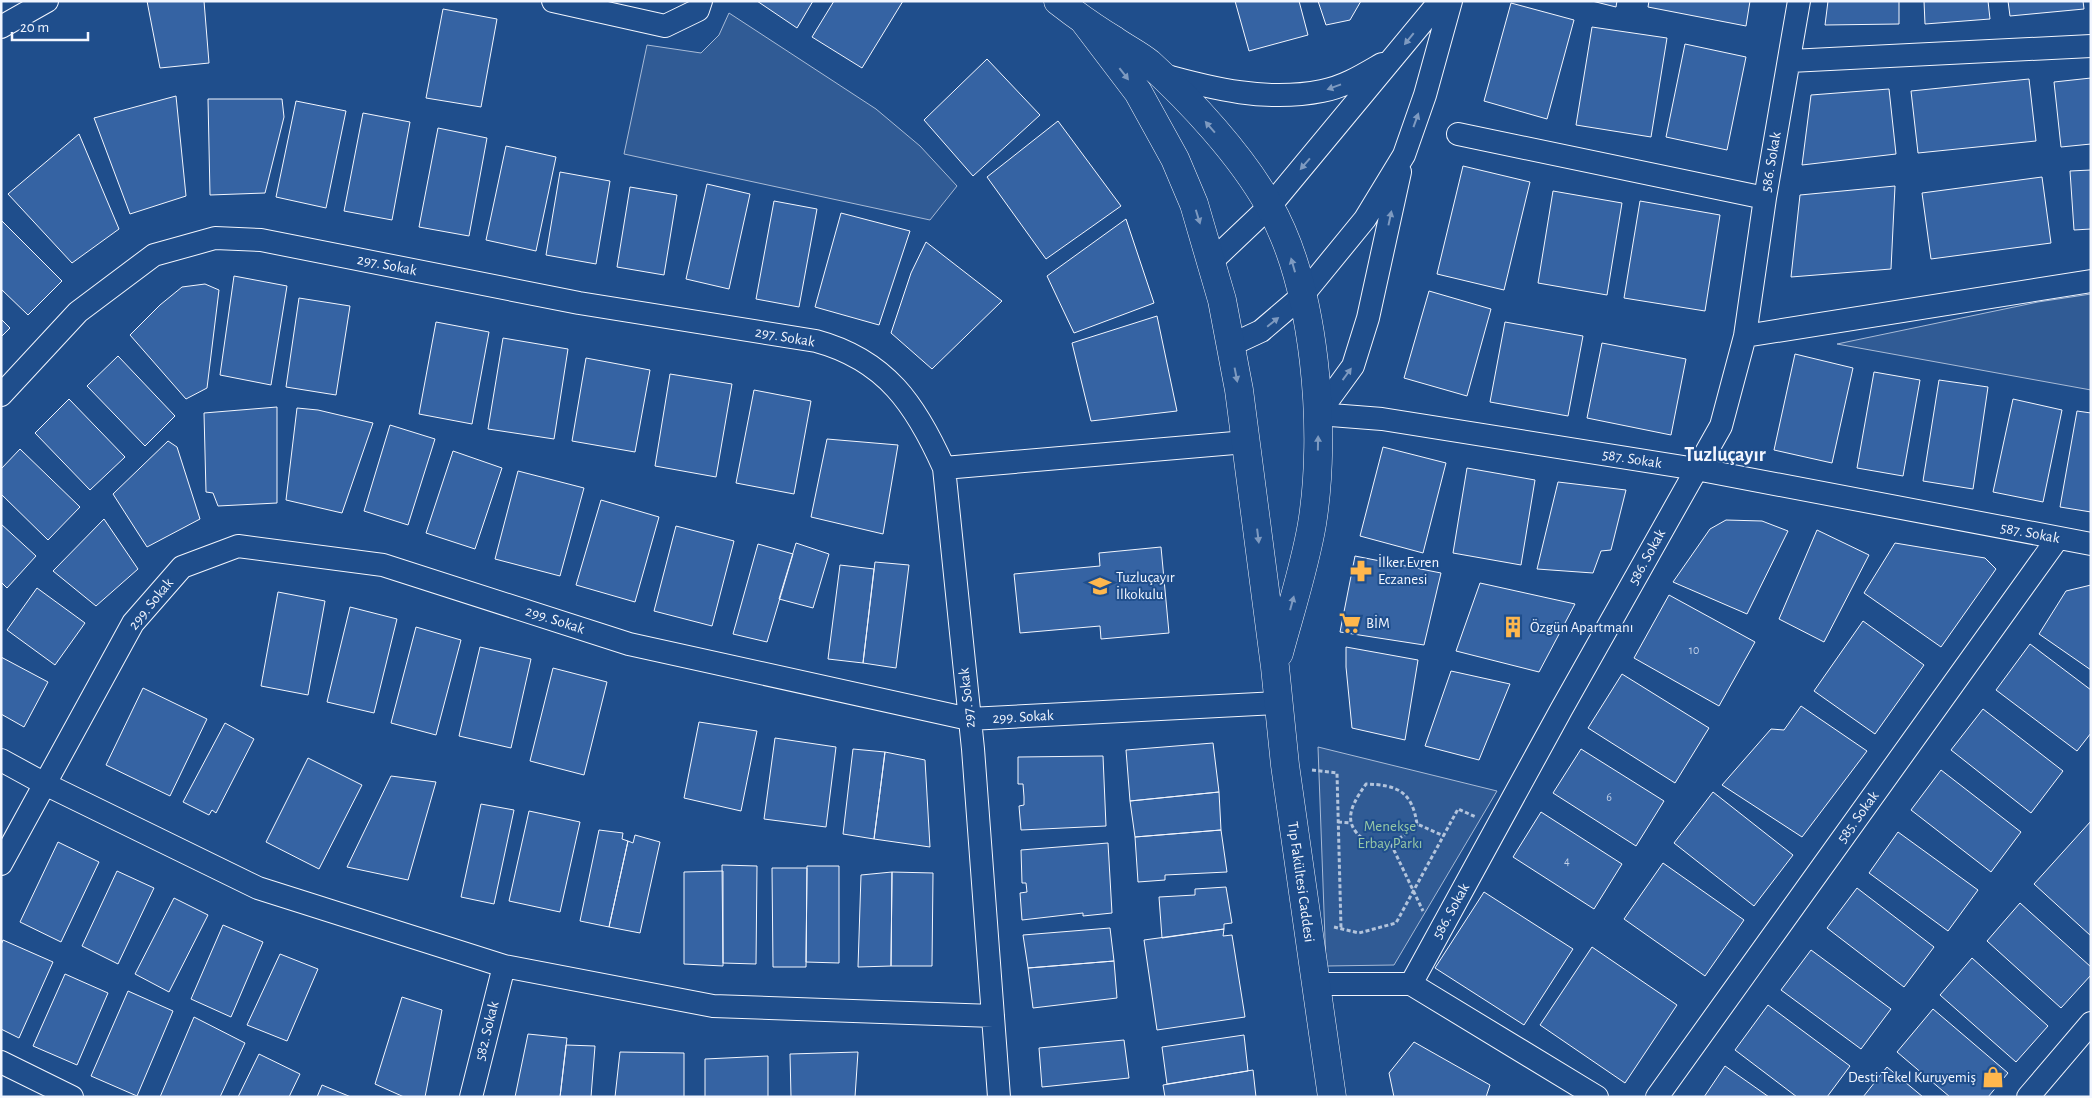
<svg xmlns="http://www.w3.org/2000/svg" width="2092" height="1098" font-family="'Alegreya Sans',sans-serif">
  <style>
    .green { fill: #305b95; stroke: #a8bbd7 }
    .building { fill: #3563a3; stroke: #f2f6ff }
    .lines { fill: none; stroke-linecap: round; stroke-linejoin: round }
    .minor-casing { stroke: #f2f6ff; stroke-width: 24 }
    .secondary-casing { stroke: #f2f6ff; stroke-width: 29 }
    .path { stroke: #b3c4dc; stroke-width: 3; stroke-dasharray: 4 2.5; stroke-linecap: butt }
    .minor { stroke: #1f4e8c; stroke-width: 22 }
    .secondary { stroke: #1f4e8c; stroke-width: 28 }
    .oneway { fill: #7e9ac0 }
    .labels { text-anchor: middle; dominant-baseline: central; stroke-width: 4; stroke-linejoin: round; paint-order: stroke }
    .number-label { font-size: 12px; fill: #c3d1e8 }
    .street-label { font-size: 15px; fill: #f2f6ff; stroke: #1f4e8c }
    .poi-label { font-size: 15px; fill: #f2f6ff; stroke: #1f4e8c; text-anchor: start }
    .park-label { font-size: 15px; fill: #97c8a6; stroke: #1f4e8c }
    .district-label { font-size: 20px; font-weight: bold; fill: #f2f6ff; stroke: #1f4e8c }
  </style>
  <rect width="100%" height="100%" fill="#1f4e8c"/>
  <path class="green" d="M 729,13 L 876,109 L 920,146 L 957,186 L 930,220 L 624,154 L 647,45 L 701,53 L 719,35 Z
    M 2091,294 L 2091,390 L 1837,344 L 2038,302 Z
    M 1318,747 L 1497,791 L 1394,965 L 1326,966 Z"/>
  <path class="building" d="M 147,1 L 204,1 L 209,63 L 160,68 Z
    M 757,1 L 813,1 L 797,28 Z
    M 834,1 L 903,1 L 862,68 L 812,37 Z
    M 1235,1 L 1299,1 L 1308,35 L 1249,51 Z
    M 1318,1 L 1361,1 L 1350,20 L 1326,25 Z
    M 1592,1 L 1617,1 L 1616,7 Z
    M 1649,1 L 1750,1 L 1746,26 L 1648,7 Z
    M 1828,1 L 1899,1 L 1899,24 L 1825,25 Z
    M 1924,1 L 1988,1 L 1990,19 L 1925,24 Z
    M 2008,1 L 2083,1 L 2084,9 L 2010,16 Z
    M 1511,3 L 1574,20 L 1547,119 L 1484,101 Z
    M 443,9 L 497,19 L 481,107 L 426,98 Z
    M 1592,27 L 1667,38 L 1651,137 L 1576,125 Z
    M 1685,44 L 1746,57 L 1727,150 L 1666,137 Z
    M 987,59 L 1040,115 L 973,176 L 924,120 Z
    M 2091,78 L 2091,144 L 2061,147 L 2054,82 Z
    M 2029,79 L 2036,141 L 1918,153 L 1911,91 Z
    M 1889,89 L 1896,154 L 1802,165 L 1811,95 Z
    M 176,96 L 186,196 L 130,214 L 94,118 Z
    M 208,99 L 282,99 L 284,117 L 265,193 L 210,195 Z
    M 296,101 L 346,111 L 326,208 L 276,197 Z
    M 363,113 L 410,122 L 392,220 L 344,211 Z
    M 1058,121 L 1121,206 L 1046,259 L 987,177 Z
    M 438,128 L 487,138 L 469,236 L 419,227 Z
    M 79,134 L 119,229 L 72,263 L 8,194 Z
    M 506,146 L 556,157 L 536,251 L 486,240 Z
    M 1463,166 L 1530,182 L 1504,290 L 1437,274 Z
    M 2091,170 L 2091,229 L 2074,230 L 2070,171 Z
    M 560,172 L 610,181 L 596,264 L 546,255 Z
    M 2042,177 L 2051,243 L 1931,259 L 1922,193 Z
    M 707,184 L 750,194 L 729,289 L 686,279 Z
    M 1895,186 L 1891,269 L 1791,277 L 1800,195 Z
    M 630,187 L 677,195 L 664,275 L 617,267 Z
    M 1553,191 L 1622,203 L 1607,295 L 1538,283 Z
    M 774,201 L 817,209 L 799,307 L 756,299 Z
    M 1640,201 L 1720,215 L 1705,311 L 1624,298 Z
    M 841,213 L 910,231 L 879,325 L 815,307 Z
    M 1126,219 L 1154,303 L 1074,333 L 1047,276 Z
    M 1,220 L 62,281 L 28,315 L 1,289 Z
    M 926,242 L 1002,301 L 932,369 L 891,333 L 911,273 Z
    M 234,276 L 287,286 L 271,385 L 220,375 Z
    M 205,284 L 219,290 L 207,388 L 186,399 L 130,335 L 160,305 L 182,287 Z
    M 1429,291 L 1491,309 L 1467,396 L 1404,378 Z
    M 299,298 L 350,306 L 336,395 L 286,387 Z
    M 1157,316 L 1177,411 L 1091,421 L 1072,343 Z
    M 1,319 L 10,328 L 1,337 Z
    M 436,322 L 489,332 L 472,424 L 419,414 Z
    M 1505,322 L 1583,336 L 1568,416 L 1490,402 Z
    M 503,338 L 568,349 L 554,439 L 488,429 Z
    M 1602,343 L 1686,359 L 1671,435 L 1587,418 Z
    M 1795,354 L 1853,368 L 1832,463 L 1774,450 Z
    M 118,356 L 175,416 L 145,446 L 87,386 Z
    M 586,358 L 650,370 L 635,452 L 572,441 Z
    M 1874,372 L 1920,380 L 1903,476 L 1857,468 Z
    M 670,374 L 732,384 L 716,477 L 655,466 Z
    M 1939,380 L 1988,387 L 1973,489 L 1923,481 Z
    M 754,390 L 811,401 L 794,494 L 736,483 Z
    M 69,399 L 125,457 L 90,490 L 35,433 Z
    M 2013,399 L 2062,410 L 2043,502 L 1993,492 Z
    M 277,407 L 277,503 L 218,506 L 213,493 L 206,492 L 204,413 Z
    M 297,408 L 318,410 L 373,423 L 342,513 L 286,500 Z
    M 2077,411 L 2091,413 L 2091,512 L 2060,507 Z
    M 390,425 L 435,439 L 408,525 L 364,511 Z
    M 827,439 L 898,445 L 883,534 L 811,517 Z
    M 168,441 L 177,447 L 200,519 L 147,547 L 113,494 Z
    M 1383,447 L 1446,463 L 1423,553 L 1360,536 Z
    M 20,449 L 80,507 L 48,540 L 1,494 L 1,469 Z
    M 453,451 L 502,468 L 475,549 L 426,533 Z
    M 1467,468 L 1535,480 L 1521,565 L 1453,553 Z
    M 518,471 L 584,488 L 560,576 L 495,559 Z
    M 1558,482 L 1626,490 L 1611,550 L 1601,551 L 1593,573 L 1537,569 Z
    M 601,500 L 659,517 L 635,602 L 576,585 Z
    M 104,519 L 138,569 L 96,606 L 53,571 Z
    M 1726,520 L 1762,521 L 1788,531 L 1747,614 L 1673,582 L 1710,529 Z
    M 1,524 L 36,556 L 7,588 L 1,582 Z
    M 676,526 L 734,541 L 712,626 L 654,611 Z
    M 1817,530 L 1869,555 L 1824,642 L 1779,619 Z
    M 796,543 L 829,554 L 813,608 L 779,599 Z
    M 1895,543 L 1985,558 L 1996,569 L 1941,647 L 1864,593 Z
    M 758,544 L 793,554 L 767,642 L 733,634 Z
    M 1161,547 L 1169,633 L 1101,639 L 1100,626 L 1020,633 L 1014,574 L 1100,566 L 1099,553 Z
    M 1355,556 L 1441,573 L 1424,645 L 1340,632 Z
    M 875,562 L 909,565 L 896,668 L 863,663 Z
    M 840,565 L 874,569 L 863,663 L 828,659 Z
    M 1480,583 L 1575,604 L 1539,672 L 1456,651 Z
    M 2091,585 L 2091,670 L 2039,634 L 2066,591 Z
    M 37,588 L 85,623 L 55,665 L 7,630 Z
    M 278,592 L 325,601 L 308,695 L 261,686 Z
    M 1669,595 L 1755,642 L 1719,706 L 1634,658 Z
    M 350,607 L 397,619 L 374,713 L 327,702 Z
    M 1863,621 L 1924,665 L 1875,734 L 1814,691 Z
    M 416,627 L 461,640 L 436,735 L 391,723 Z
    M 2030,644 L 2091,690 L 2091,733 L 2077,751 L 1996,690 Z
    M 480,647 L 531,659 L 511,748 L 459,736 Z
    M 1346,647 L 1418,660 L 1405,740 L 1352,728 L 1346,667 Z
    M 1,657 L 48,682 L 24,727 L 1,714 Z
    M 553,668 L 607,682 L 584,775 L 530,761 Z
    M 1451,671 L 1510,684 L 1479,760 L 1425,746 Z
    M 1622,674 L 1709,728 L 1675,783 L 1588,728 Z
    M 143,688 L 207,719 L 170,796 L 106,765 Z
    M 1801,706 L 1867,751 L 1802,837 L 1722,785 L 1771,729 L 1784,730 Z
    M 1983,709 L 2063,771 L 2031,813 L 1951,750 Z
    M 699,722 L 757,731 L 741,811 L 684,798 Z
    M 225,723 L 254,739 L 216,813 L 212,810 L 209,815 L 183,802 Z
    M 775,738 L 836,747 L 826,827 L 764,819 Z
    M 1213,743 L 1219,792 L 1130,801 L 1126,750 Z
    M 853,749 L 885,752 L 874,839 L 843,834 Z
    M 1581,749 L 1664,801 L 1636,846 L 1553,793 Z
    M 885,752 L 925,760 L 930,847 L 874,839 Z
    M 1103,756 L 1106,826 L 1021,830 L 1019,806 L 1024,805 L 1024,797 L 1023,784 L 1018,784 L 1018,757 Z
    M 308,758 L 362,785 L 319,869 L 266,842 Z
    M 1941,770 L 2021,832 L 1991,872 L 1911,810 Z
    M 391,776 L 436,782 L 408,880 L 347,867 Z
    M 1219,792 L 1221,830 L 1135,837 L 1130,801 Z
    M 1713,792 L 1793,855 L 1754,906 L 1674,843 Z
    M 481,804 L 514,810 L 494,904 L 461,897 Z
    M 529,811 L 580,822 L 560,912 L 509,901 Z
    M 1541,812 L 1622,864 L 1594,909 L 1513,857 Z
    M 2091,821 L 2091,936 L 2034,884 Z
    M 599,830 L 623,833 L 622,839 L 628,841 L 609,927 L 580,921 Z
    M 1221,830 L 1227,872 L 1165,875 L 1165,880 L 1138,882 L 1135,837 Z
    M 1898,832 L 1978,890 L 1948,931 L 1869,873 Z
    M 635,835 L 660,842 L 640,933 L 609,927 L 628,841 L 633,843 Z
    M 58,842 L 99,862 L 61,942 L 20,922 Z
    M 1108,843 L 1112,913 L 1083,916 L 1083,913 L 1022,920 L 1020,893 L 1027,892 L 1026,883 L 1022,883 L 1021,850 Z
    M 1663,863 L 1744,920 L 1705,976 L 1624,919 Z
    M 722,865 L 757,866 L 756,964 L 723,963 Z
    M 807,866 L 839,866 L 839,963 L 806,962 Z
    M 772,868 L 807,868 L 806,967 L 773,967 Z
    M 117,871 L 154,888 L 118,964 L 82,946 Z
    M 723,871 L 723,966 L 684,964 L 684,872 Z
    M 892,872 L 933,873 L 932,966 L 891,966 Z
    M 892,872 L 891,966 L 858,967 L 861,875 Z
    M 1226,887 L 1232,923 L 1224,924 L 1224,929 L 1162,938 L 1159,897 L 1195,895 L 1195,889 Z
    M 1857,888 L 1934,947 L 1904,987 L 1827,928 Z
    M 1484,892 L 1573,949 L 1524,1025 L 1435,968 Z
    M 174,898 L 208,915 L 169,992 L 135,974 Z
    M 2020,903 L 2091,967 L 2091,975 L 2061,1008 L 1987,941 Z
    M 223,925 L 263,942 L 231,1017 L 191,999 Z
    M 1110,928 L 1114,961 L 1028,968 L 1023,935 Z
    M 1224,929 L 1223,936 L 1232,935 L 1245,1017 L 1157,1030 L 1144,940 Z
    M 3,940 L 53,962 L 19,1038 L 1,1029 L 1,945 Z
    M 1592,947 L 1677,1005 L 1625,1083 L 1540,1025 Z
    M 1811,950 L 1891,1009 L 1861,1049 L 1781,990 Z
    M 280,954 L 318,969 L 287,1041 L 247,1025 Z
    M 1972,958 L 2048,1026 L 2016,1062 L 1940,995 Z
    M 1114,961 L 1117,998 L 1033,1008 L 1028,968 Z
    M 65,974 L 108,993 L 77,1065 L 33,1046 Z
    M 128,991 L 173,1011 L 137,1096 L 91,1076 Z
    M 402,997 L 442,1010 L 425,1097 L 404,1097 L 375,1084 Z
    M 1768,1005 L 1850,1066 L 1827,1097 L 1797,1097 L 1735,1050 Z
    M 1933,1009 L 2008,1073 L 1988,1097 L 1950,1097 L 1897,1052 Z
    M 194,1017 L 245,1043 L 220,1097 L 160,1097 Z
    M 528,1034 L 567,1038 L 560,1097 L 515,1097 Z
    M 1244,1035 L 1248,1071 L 1167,1084 L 1162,1047 Z
    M 1124,1040 L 1129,1078 L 1042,1087 L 1039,1048 Z
    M 1414,1042 L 1490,1085 L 1486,1097 L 1394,1097 L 1389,1073 Z
    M 566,1045 L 595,1046 L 591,1097 L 560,1097 Z
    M 620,1052 L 684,1053 L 684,1097 L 615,1097 Z
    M 858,1052 L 855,1097 L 791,1097 L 790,1054 Z
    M 259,1054 L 300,1074 L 289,1097 L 238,1097 Z
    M 768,1056 L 768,1097 L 705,1097 L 705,1059 Z
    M 1725,1066 L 1769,1097 L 1704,1097 Z
    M 1887,1067 L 1923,1097 L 1863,1097 Z
    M 1253,1070 L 1256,1097 L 1165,1097 L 1163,1085 Z
    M 322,1085 L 351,1097 L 317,1097 Z"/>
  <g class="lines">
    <g class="minor-casing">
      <path id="minor" d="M 553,1 L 665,26 L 698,10 L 701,1
        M 1,27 L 47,1
        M 1790,61 L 2091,46
        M 1160,74 C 1213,89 1267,102 1322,91 C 1344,87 1363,75 1382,64
        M 1458,134 L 1765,198
        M 1211,262 L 1270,206 L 1440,1
        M 1745,336 L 2091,281
        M 1231,345 L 1261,331 L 1302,296 L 1365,219 L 1404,155 L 1425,95 L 1451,1
        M 1,395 L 78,312 L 154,255 L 215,238 L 261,240 L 579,303 L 816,341 C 886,360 916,405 944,468 L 973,749 L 999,1097
        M 1318,414 L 1382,419 L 1696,469 L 2091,544
        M 1318,414 L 1353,366 L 1368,318 L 1400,172
        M 944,468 L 1246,442
        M 1,760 L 45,784 L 258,888 L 504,966 L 713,1006 L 993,1016
        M 1,864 L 133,623 L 182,567 L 238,546 L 383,565 L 629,644 L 969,719 L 1278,703
        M 1316,984 L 1411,984 L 1561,710 L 1721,426 L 1745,336 L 1765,198 L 1799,1
        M 1411,984 L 1597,1097
        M 1,1062 L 72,1097
        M 471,1097 L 504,966
        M 1657,1097 L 2058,538
        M 2028,1097 L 2091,1023"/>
    </g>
    <g class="secondary-casing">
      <path id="secondary" d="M 1058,1 C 1076,15 1094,28 1114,40 C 1125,48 1138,54 1149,63 C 1191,101 1241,155 1269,205 C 1316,287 1327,432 1312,524 C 1305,566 1290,612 1279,653
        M 1084,21 L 1138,92 L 1175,159 L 1194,204 L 1222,300 L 1239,390 L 1275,667 L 1285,765 L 1332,1097"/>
    </g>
    <path class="path" d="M 1312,770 L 1337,773 L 1341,928
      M 1338,822 L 1351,823
      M 1417,824 C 1404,837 1394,843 1375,847 C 1342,828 1346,812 1366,784 C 1397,785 1412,791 1417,824 L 1444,836
      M 1391,844 L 1423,911
      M 1334,927 L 1359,933 L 1396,923 L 1458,809 L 1476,817"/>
    <use href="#minor" class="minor"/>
    <use href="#secondary" class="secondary"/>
  </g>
  <defs><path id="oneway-solid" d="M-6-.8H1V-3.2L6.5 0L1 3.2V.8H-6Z" transform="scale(1.25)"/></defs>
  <g class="oneway">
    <use href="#oneway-solid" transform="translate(1409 39) rotate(129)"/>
    <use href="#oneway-solid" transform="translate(1124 74) rotate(52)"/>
    <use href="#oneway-solid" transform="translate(1334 87) rotate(160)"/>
    <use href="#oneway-solid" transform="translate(1416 120) rotate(-70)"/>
    <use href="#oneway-solid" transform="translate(1210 127) rotate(-131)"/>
    <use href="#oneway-solid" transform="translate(1305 164) rotate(131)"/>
    <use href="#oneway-solid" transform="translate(1198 217) rotate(73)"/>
    <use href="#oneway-solid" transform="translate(1390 218) rotate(-78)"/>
    <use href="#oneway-solid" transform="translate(1293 265) rotate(-106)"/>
    <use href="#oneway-solid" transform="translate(1273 322) rotate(-39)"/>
    <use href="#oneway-solid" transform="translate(1347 374) rotate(-54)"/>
    <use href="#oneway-solid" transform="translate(1236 375) rotate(79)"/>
    <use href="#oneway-solid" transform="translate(1318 443) rotate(-89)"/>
    <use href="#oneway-solid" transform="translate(1258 536) rotate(83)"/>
    <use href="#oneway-solid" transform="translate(1292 603) rotate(-75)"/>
  </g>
  <defs>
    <g id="pharmacy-bare" transform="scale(1.725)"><path d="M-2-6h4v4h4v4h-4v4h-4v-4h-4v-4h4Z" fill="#ffb74d" stroke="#1f4e8c" stroke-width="2.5" paint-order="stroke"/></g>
    <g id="school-bare" transform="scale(1.725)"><path d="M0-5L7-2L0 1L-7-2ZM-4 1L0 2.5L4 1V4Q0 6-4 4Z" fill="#ffb74d" stroke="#1f4e8c" stroke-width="2.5" paint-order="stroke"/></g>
    <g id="supermarket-bare" transform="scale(1.725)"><path d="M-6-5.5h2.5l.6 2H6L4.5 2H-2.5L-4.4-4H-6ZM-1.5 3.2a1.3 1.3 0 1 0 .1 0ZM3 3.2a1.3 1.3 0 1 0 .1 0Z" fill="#ffb74d" stroke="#1f4e8c" stroke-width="2.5" paint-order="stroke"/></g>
    <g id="building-bare" transform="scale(1.725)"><path d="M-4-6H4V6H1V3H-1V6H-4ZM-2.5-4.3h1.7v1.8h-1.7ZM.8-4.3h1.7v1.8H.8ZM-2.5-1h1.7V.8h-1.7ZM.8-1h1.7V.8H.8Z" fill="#ffb74d" stroke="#1f4e8c" stroke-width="2.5" paint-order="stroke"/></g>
    <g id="shop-bare" transform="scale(1.725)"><path d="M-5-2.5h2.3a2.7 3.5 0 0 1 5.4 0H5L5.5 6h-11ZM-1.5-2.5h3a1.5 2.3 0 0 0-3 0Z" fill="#ffb74d" stroke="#1f4e8c" stroke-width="2.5" paint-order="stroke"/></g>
  </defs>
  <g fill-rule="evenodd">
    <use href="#pharmacy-bare" x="1361" y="571"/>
    <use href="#school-bare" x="1100" y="586"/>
    <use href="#supermarket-bare" x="1350" y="623"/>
    <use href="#building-bare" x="1513" y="627"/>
    <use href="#shop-bare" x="1993" y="1077"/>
  </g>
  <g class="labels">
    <g class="number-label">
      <text x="1694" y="650">10</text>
      <text x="1609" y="797">6</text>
      <text x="1567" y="861">4</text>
    </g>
    <g class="street-label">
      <text transform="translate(1771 162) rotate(-80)">586. Sokak</text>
      <text transform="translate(387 265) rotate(11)">297. Sokak</text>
      <text transform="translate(785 337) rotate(10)">297. Sokak</text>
      <text transform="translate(1632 459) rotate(9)">587. Sokak</text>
      <text transform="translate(2030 533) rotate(11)">587. Sokak</text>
      <text transform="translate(1647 557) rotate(-61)">586. Sokak</text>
      <text transform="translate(151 604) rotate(-51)">299. Sokak</text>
      <text transform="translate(555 620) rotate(18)">299. Sokak</text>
      <text transform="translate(967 698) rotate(-96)">297. Sokak</text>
      <text transform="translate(1023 717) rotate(-3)">299. Sokak</text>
      <text transform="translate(1858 817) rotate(-54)">585. Sokak</text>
      <text transform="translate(1301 882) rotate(82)">Tıp Fakültesi Caddesi</text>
      <text transform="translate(1451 911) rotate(-61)">586. Sokak</text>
      <text transform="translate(487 1031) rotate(-76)">582. Sokak</text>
    </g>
    <g class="poi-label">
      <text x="1378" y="562">İlker Evren<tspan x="1378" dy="17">Eczanesi</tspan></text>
      <text x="1116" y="577">Tuzluçayır<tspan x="1116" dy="17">İlkokulu</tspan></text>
      <text x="1366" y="623">BİM</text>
      <text x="1530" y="627">Özgün Apartmanı</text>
      <text x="1976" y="1077" text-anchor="end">Desti Tekel Kuruyemiş</text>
    </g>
    <g class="park-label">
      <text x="1390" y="826">Menekşe<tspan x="1390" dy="17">Erbay Parkı</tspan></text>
    </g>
    <g class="district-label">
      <text x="1725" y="455">Tuzluçayır</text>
    </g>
  </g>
  <rect width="2092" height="1098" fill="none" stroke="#f2f6ff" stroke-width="5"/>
  <path d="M12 32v8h76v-8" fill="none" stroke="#f2f6ff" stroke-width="2.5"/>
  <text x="20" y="32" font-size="15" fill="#f2f6ff" stroke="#1f4e8c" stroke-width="4" paint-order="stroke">20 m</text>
</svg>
